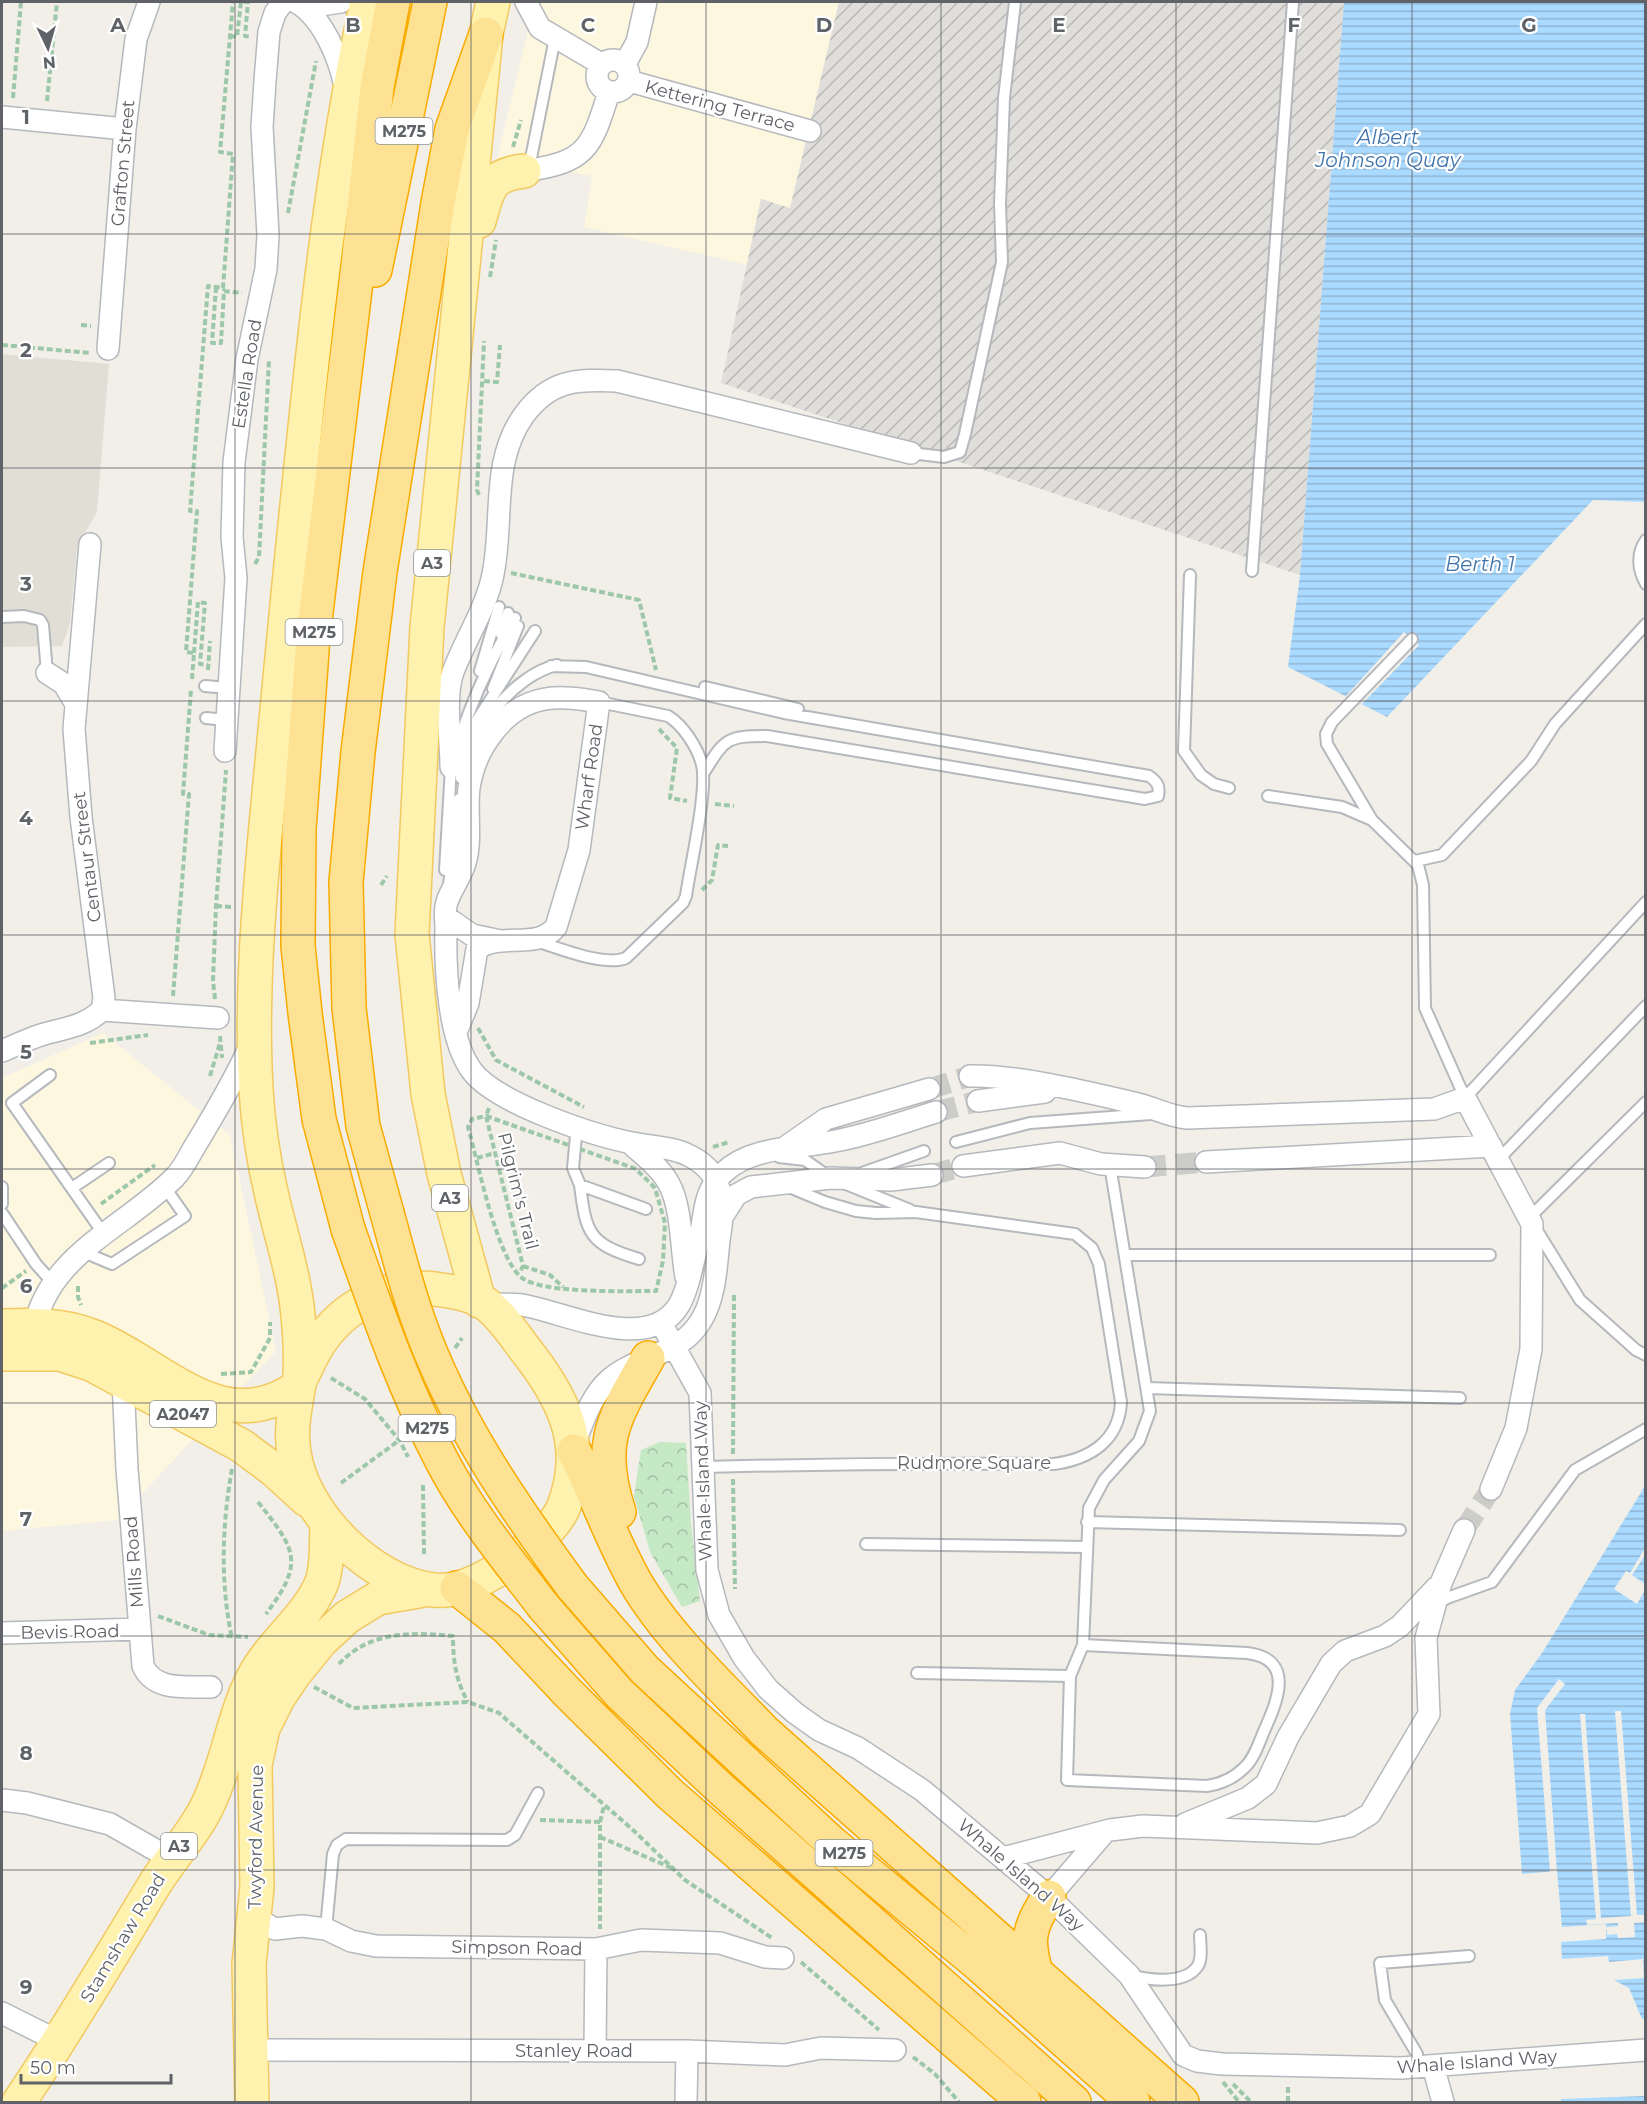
<svg xmlns="http://www.w3.org/2000/svg" width="1647" height="2104" font-family="Montserrat,sans-serif">
  <style>
    .commercial { fill: #fef7e0 }
    .industrial { fill: url(#industrial-furrows) }
    .education { fill: #e1ded6 }
    .forest { fill: url(#forest-crowns) }
    .water { fill: url(#water-rules) }
    .pier { fill: #f1efe8 }
    .lines { fill: none; stroke-linecap: round; stroke-linejoin: round }
    .minor-tunnel { stroke: #ccccc8; stroke-width: 21; stroke-dasharray: 21 10; stroke-linecap: butt }
    .service-casing { stroke: #b5b8bc; stroke-width: 14 }
    .minor-casing { stroke: #b5b8bc; stroke-width: 24 }
    .primary-casing { stroke: #f2c960; stroke-width: 36 }
    .motorway-casing { stroke: #f9ab00; stroke-width: 36 }
    .path { stroke: #9cc7a9; stroke-width: 4; stroke-dasharray: 6 3; stroke-linecap: butt }
    .service { stroke: #fff; stroke-width: 10 }
    .minor { stroke: #fff; stroke-width: 21 }
    .primary { stroke: #fff2af; stroke-width: 33 }
    .motorway { stroke: #fde293; stroke-width: 33 }
    .motorway-bridge-casing { stroke: #f9ab00; stroke-width: 36; stroke-linecap: butt }
    .motorway-bridge { stroke: #fde293; stroke-width: 33 }
    .grid { fill: none; stroke: #5f6368; stroke-width: 1.5; stroke-opacity: 0.55 }
    .labels { text-anchor: middle; dominant-baseline: central; stroke-width: 4.5; stroke-linejoin: round; paint-order: stroke }
    .shield { fill: #fff; stroke: #8f9295; stroke-width: 1.5 }
    .shield-label { font-size: 16px; font-weight: bold; fill: #5f6368 }
    .street-label { font-size: 18px; fill: #5f6368; stroke: #fff }
    .water-label { font-size: 20px; font-style: italic; fill: #4174aa; stroke: #fff }
    .grid-label { font-size: 20px; text-anchor: middle; font-weight: bold; fill: #5f6368; stroke: #fff; stroke-width: 4.5; stroke-linejoin: round; paint-order: stroke }
  </style>
  <defs>
    <pattern id="industrial-furrows" width="10" height="10" patternUnits="userSpaceOnUse" patternTransform="scale(1.5)"><rect width="10" height="10" fill="#e0deda"/><path d="M-1 1l2-2M0 10L10 0M9 11l2-2" fill="none" stroke="#b9b8b5"/></pattern>
    <pattern id="forest-crowns" width="20" height="18" patternUnits="userSpaceOnUse" patternTransform="scale(1.5)"><rect width="20" height="18" fill="#c5e8c5"/><path d="M2 6a3 3 0 1 1 6 0M12 15a3 3 0 1 1 6 0" fill="none" stroke="#a3c0a4"/></pattern>
    <pattern id="water-rules" width="6" height="5" patternUnits="userSpaceOnUse" patternTransform="scale(1.5)"><rect width="6" height="5" fill="#aadaff"/><path d="M0 2.5h6" fill="none" stroke="#8eb4d2"/></pattern>
  </defs>
  <rect width="100%" height="100%" fill="#f1efe8"/>
  <path class="commercial" d="M 535,2 L 839,2 L 790,209 L 761,199 L 748,265 L 584,227 L 592,176 L 497,159 Z
    M 103,1033 L 230,1135 L 276,1351 L 117,1520 L 2,1531 L 2,1078 Z"/>
  <path class="industrial" d="M 839,2 L 1344,2 L 1300,575 L 721,383 L 761,199 L 790,208 Z"/>
  <path class="education" d="M 2,354 L 109,364 L 97,512 L 77,547 L 70,624 L 62,646 L 2,647 Z"/>
  <path class="forest" d="M 660,1442 L 686,1443 L 691,1524 L 700,1601 L 682,1607 L 650,1552 L 634,1496 L 641,1450 Z"/>
  <path class="water" d="M 1344,2 L 1645,2 L 1645,502 L 1593,500 L 1387,717 L 1288,667 L 1300,575 Z
    M 1645,1486 L 1645,2019 L 1642,2019 L 1629,1988 L 1614,1980 L 1644,1978 L 1643,1959 L 1609,1962 L 1608,1956 L 1562,1959 L 1561,1942 L 1606,1939 L 1606,1924 L 1562,1927 L 1557,1871 L 1522,1874 L 1510,1714 L 1515,1690 L 1542,1653 Z
    M 1645,2096 L 1645,2102 L 1561,2102 L 1561,2099 Z"/>
  <path class="pier" d="M 1404,632 L 1419,645 L 1362,704 L 1346,696 Z
    M 1645,1548 L 1645,1555 L 1632,1575 L 1645,1584 L 1645,1590 L 1637,1604 L 1614,1589 L 1626,1571 L 1630,1573 Z
    M 1559,1679 L 1565,1684 L 1545,1710 L 1557,1871 L 1550,1872 L 1537,1708 Z
    M 1615,1711 L 1621,1711 L 1637,1915 L 1646,1915 L 1645,1922 L 1634,1923 L 1635,1937 L 1618,1938 L 1617,1934 L 1607,1935 L 1606,1927 L 1618,1926 L 1618,1923 L 1587,1925 L 1586,1920 L 1596,1919 L 1580,1714 L 1585,1714 L 1601,1918 L 1631,1916 Z"/>
  <g class="lines">
    <path class="minor-tunnel" d="M 929,1089 L 970,1076
      M 936,1112 L 978,1101
      M 1145,1167 L 1206,1162
      M 932,1175 L 963,1166
      M 1464,1530 L 1491,1489"/>
    <g class="service-casing">
      <path id="service" d="M 526,168 L 531,158 L 555,38
        M 911,453 L 944,457 L 960,452 L 965,434 L 1002,262 L 1000,204 L 1004,98 L 1015,2
        M 1646,540 C 1636,554 1638,570 1646,584
        M 1252,571 L 1293,2
        M 1190,575 L 1184,751 L 1201,775 L 1214,784 L 1229,788
        M 2,617 L 24,616 L 40,620 L 43,625 L 47,673
        M 501,634 L 508,613
        M 551,666 L 586,667 L 784,713 L 1149,776 C 1157,782 1160,785 1158,796 L 1145,799 L 767,736 C 725,736 725,739 703,774
        M 480,671 L 499,607
        M 205,686 L 228,688
        M 705,687 L 798,709
        M 493,689 L 518,626
        M 206,718 L 226,720
        M 459,741 C 473,697 492,657 515,618
        M 461,778 C 468,734 513,675 557,665
        M 1268,796 L 1342,807 L 1372,820 L 1418,865 L 1423,885 L 1425,1008 L 1465,1098 L 1646,902
        M 1372,820 L 1327,744 L 1326,734 L 1332,722 L 1412,639
        M 1415,861 L 1442,855 L 1531,761 L 1555,724 L 1646,624
        M 445,870 L 451,767 L 474,725 L 535,631
        M 449,885 L 459,799
        M 536,941 C 559,948 604,967 626,958 L 683,903 L 686,896 C 690,867 708,790 702,765 C 698,748 683,725 668,716 L 599,702
        M 50,1075 L 12,1103 L 103,1233
        M 577,1125 L 573,1168 L 580,1185 L 646,1209
        M 956,1142 L 1030,1123 L 1151,1114
        M 779,1157 L 805,1160 L 829,1177
        M 1498,1160 L 1646,1006
        M 859,1174 L 924,1151
        M 846,1184 L 910,1210
        M 580,1185 C 586,1234 589,1244 639,1259
        M 2,1187 L 2,1204
        M 72,1188 L 109,1163
        M 2,1213 L 36,1264 L 53,1283
        M 1529,1218 L 1646,1102
        M 1536,1229 L 1580,1300 L 1636,1350 L 1646,1355
        M 81,1251 L 112,1264 L 185,1216 L 164,1186
        M 1125,1255 L 1490,1255
        M 1147,1388 L 1460,1398
        M 703,1467 C 820,1464 937,1463 1054,1464 C 1090,1459 1119,1441 1121,1402 L 1099,1264 L 1092,1248 L 1075,1234 L 916,1212 L 876,1213 L 856,1211 L 825,1202 L 789,1187
        M 1087,1522 L 1400,1530
        M 866,1544 L 1086,1547
        M 1436,1604 L 1447,1598 L 1492,1582 L 1575,1470 L 1646,1429
        M 1083,1645 L 1247,1653 C 1296,1659 1277,1702 1264,1731 C 1259,1743 1254,1759 1244,1768 C 1234,1778 1220,1784 1207,1786 L 1067,1780 L 1070,1676 L 1083,1645 L 1089,1508 L 1104,1480 L 1139,1441 L 1150,1411 L 1110,1165
        M 917,1673 L 1070,1676
        M 326,1929 L 333,1854 L 337,1845 L 346,1839 L 507,1840 L 515,1835 L 538,1793
        M 1130,1975 C 1147,1980 1184,1985 1197,1967 C 1203,1960 1200,1944 1200,1935
        M 1416,2068 L 1417,2054 L 1385,2000 L 1380,1963 L 1469,1956"/>
    </g>
    <g class="minor-casing">
      <path id="minor" d="M 296,2 C 323,17 339,58 345,86
        M 526,2 L 540,28 L 601,64
        M 307,7 L 341,2
        M597 76a16 16 0 1 1 32 0a16 16 0 1 1-32 0Z
        M 625,64 L 637,42 L 646,2
        M 629,81 L 810,131
        M 2,117 L 125,129
        M 524,171 C 587,162 591,149 609,92
        M 108,349 L 125,129 L 136,39 L 149,2
        M 90,544 L 74,729 L 81,817 L 104,998 L 102,1010
        M 47,673 L 64,684 L 76,704
        M 225,751 L 236,578 L 232,537 L 234,462 L 247,359 L 266,269 L 268,235 L 262,127 L 265,81 L 269,32 L 275,13 L 283,2
        M 451,767 C 451,740 444,697 453,672 C 465,640 484,612 492,579 C 505,524 489,464 524,415 C 550,380 576,379 617,381 L 911,453
        M 446,917 L 472,935 L 496,940
        M 457,1030 L 468,1003 L 477,949 C 501,931 536,951 556,927 L 579,850 L 599,702 C 581,699 563,696 545,699 C 504,706 475,748 469,788 C 466,812 472,840 465,863 C 461,877 451,889 447,902 C 444,910 446,921 446,929 C 445,968 448,1039 472,1071 C 496,1103 592,1135 632,1143 C 652,1147 673,1147 690,1156 C 708,1165 718,1178 721,1197 C 724,1211 721,1226 719,1240 C 715,1280 714,1323 676,1345 C 654,1358 628,1363 609,1380 C 590,1397 583,1423 573,1446
        M 2,1051 C 14,1046 28,1039 41,1035 C 64,1028 84,1027 102,1010 L 218,1018
        M 970,1076 C 1017,1075 1087,1092 1134,1103 C 1153,1107 1167,1116 1187,1118 L 1434,1109 L 1465,1098 L 1532,1224 L 1531,1349 L 1516,1428 L 1491,1489
        M 978,1101 L 1045,1092
        M 630,1143 C 643,1155 661,1168 669,1184 C 682,1207 681,1250 686,1277
        M 787,1146 L 826,1119 L 929,1089
        M 1206,1162 L 1491,1146
        M 963,1166 L 1060,1153 L 1101,1164 L 1145,1167
        M 722,1217 L 736,1195 L 751,1187 L 831,1178 L 891,1180 L 932,1175
        M 486,1304 C 497,1304 510,1304 522,1305 C 565,1312 649,1355 679,1305 C 689,1288 692,1263 698,1244 C 706,1218 701,1194 723,1173 C 751,1146 800,1148 835,1141 C 869,1135 903,1122 936,1112
        M 661,1323 L 700,1393 L 707,1570 L 719,1615 L 744,1658 L 768,1689 L 795,1713 L 819,1730 L 858,1748 L 922,1790 L 1049,1897 L 1129,1975 L 1183,2055 L 1197,2061 L 1222,2064 L 1401,2068 L 1646,2050
        M 33,1336 C 43,1256 125,1228 175,1177 C 183,1169 189,1156 195,1146 C 215,1113 234,1081 250,1046
        M 123,1381 L 127,1469 L 143,1666 C 155,1692 187,1686 211,1687
        M 2,1633 L 139,1629
        M 2,1800 L 27,1803 L 110,1824 L 171,1859
        M 1185,1824 L 1248,1798 L 1266,1784 L 1288,1737 L 1331,1664 L 1345,1651 L 1385,1636 L 1400,1626 L 1437,1587
        M 1003,1858 L 1110,1830 L 1143,1826 L 1317,1833 L 1350,1826 L 1370,1814 L 1429,1714 L 1426,1638 L 1441,1583 L 1464,1530
        M 1049,1897 L 1104,1833
        M 255,1918 L 275,1929 L 302,1926 L 326,1929 L 351,1941 L 376,1946 L 596,1949 L 641,1940 L 720,1943 L 765,1957 L 783,1958
        M 2,2013 L 60,2042
        M 252,2050 L 687,2051 L 785,2055 L 821,2048 L 895,2050
        M 595,2051 L 596,1949
        M 1433,2066 L 1443,2102
        M 686,2102 L 687,2051"/>
    </g>
    <g class="primary-casing">
      <path id="primary" d="M 479,221 C 488,190 488,175 524,171
        M 479,1301 L 444,1174 L 428,1094 L 412,934 L 427,627 L 486,34 L 493,2
        M 2,1326 C 32,1325 63,1324 92,1336 C 163,1364 221,1441 298,1387
        M 2,1354 L 60,1354 L 91,1364 L 242,1446 L 274,1470 L 307,1500
        M 300,1380 C 307,1367 313,1351 322,1339 C 350,1300 395,1282 442,1290 C 456,1292 475,1296 486,1304 C 503,1316 518,1341 531,1357 C 566,1403 586,1448 564,1506 C 554,1532 513,1562 489,1575 C 473,1584 452,1592 434,1590 C 372,1583 303,1514 294,1453 C 290,1429 295,1408 299,1384 C 302,1363 300,1337 298,1315 C 294,1273 280,1233 271,1192 C 263,1158 258,1124 256,1089 C 251,1001 258,913 266,825 C 273,744 281,664 289,584 C 309,389 326,193 367,2
        M 19,2102 C 67,2031 111,1956 156,1882 C 172,1857 198,1828 209,1802 C 228,1762 233,1717 253,1678 C 270,1644 309,1616 322,1582 C 328,1564 326,1542 327,1523
        M 252,2102 L 249,1964 L 257,1887 L 255,1765 L 263,1728 L 278,1698 L 295,1673 L 321,1641 L 347,1617 L 378,1598 L 424,1590"/>
    </g>
    <g class="motorway-casing">
      <path id="motorway" d="M 375,270 L 430,2
        M 387,1213 L 363,1126 L 349,1008 L 346,882 L 358,752 L 380,572 L 438,203 L 452,129 L 486,34
        M 348,1229 L 319,1119 L 305,1013 L 298,946 L 299,829 L 313,637 L 358,265 L 377,87 L 393,2
        M 574,1451 C 596,1494 612,1541 636,1583 C 667,1636 722,1687 764,1731 L 1182,2102
        M 619,1512 C 596,1442 614,1418 648,1358
        M 572,1586 L 645,1670 L 831,1842 L 979,1965 L 1133,2102
        M 457,1588 L 507,1628 L 568,1693 L 670,1794 L 1024,2102
        M 544,1607 L 619,1693 L 721,1789 L 1074,2102
        M 1036,1972 C 1026,1940 1029,1925 1049,1897"/>
    </g>
    <path class="path" d="M 244,2 L 248,2 L 245,36 L 251,37
      M 230,36 L 237,37 L 241,2
      M 13,98 L 21,2
      M 47,101 L 57,2
      M 513,147 L 521,120
      M 288,213 L 316,61
      M 490,277 L 496,240
      M 216,287 L 212,343 L 221,343 L 224,291 L 242,293
      M 81,325 L 91,326
      M 2,345 L 90,353
      M 484,381 L 497,382 L 500,345
      M 479,495 L 477,490 L 484,341
      M 255,564 L 259,557 L 269,360
      M 511,573 L 639,600 L 656,670
      M 194,653 L 198,602 L 205,603 L 200,664 L 208,665
      M 208,670 L 210,641
      M 192,679 L 194,653 L 186,652 L 197,511 L 190,511 L 208,286 L 223,288 L 233,154 L 220,152 L 233,2
      M 659,729 L 677,748 L 670,798 L 687,801
      M 715,804 L 734,806
      M 381,885 L 387,876
      M 702,890 L 712,880 L 718,845 L 728,846
      M 216,906 L 233,907
      M 173,996 L 189,794 L 183,794 L 191,690
      M 215,999 L 213,981 L 216,906 L 226,770
      M 478,1028 L 496,1060 L 584,1107
      M 220,1036 L 222,1058
      M 90,1043 L 148,1035
      M 210,1076 L 220,1043
      M 489,1108 L 486,1116 L 523,1266 L 520,1272
      M 486,1116 L 636,1169 L 655,1188 L 665,1223 L 663,1261 L 656,1291 C 629,1291 539,1294 521,1277 C 496,1256 478,1162 468,1127 L 472,1119 Z
      M 713,1147 L 729,1142
      M 477,1158 L 495,1153
      M 101,1204 L 155,1165
      M 523,1266 L 550,1275 L 563,1287
      M 78,1286 L 78,1297 L 81,1305
      M 2,1288 L 26,1271
      M 455,1348 L 462,1338
      M 221,1374 L 251,1372 L 270,1338 L 270,1322
      M 331,1378 L 365,1399 L 400,1441 L 408,1457
      M 733,1454 L 734,1293
      M 232,1469 C 222,1524 220,1584 232,1638
      M 733,1479 L 735,1589
      M 341,1483 L 401,1439
      M 423,1485 L 424,1555
      M 258,1502 C 296,1550 305,1562 266,1614
      M 158,1616 L 209,1635 L 248,1637
      M 339,1664 C 369,1631 413,1632 453,1636 C 453,1661 456,1681 468,1702
      M 314,1687 L 353,1708 L 468,1702 L 499,1713 L 632,1829 L 685,1880 L 772,1938
      M 540,1820 L 600,1822 L 600,1929
      M 600,1822 L 604,1806
      M 600,1837 L 674,1869
      M 801,1962 L 879,2030
      M 913,2057 L 935,2074 L 959,2102
      M 1223,2082 L 1239,2102
      M 1233,2084 L 1251,2102
      M 1288,2102 L 1288,2085"/>
    <use href="#service" class="service"/>
    <use href="#minor" class="minor"/>
    <use href="#primary" class="primary"/>
    <use href="#motorway" class="motorway"/>
    <g class="motorway-bridge-casing">
      <path id="motorway-bridge" d="M 387,1213 C 397,1249 406,1286 419,1322 C 453,1419 512,1504 572,1586
        M 348,1229 C 376,1308 403,1387 442,1461 C 469,1513 508,1560 544,1607"/>
    </g>
    <use href="#motorway-bridge" class="motorway-bridge"/>
  </g>
  <path class="grid" d="M 235,2 L 235,2102M 471,2 L 471,2102M 706,2 L 706,2102M 941,2 L 941,2102M 1176,2 L 1176,2102M 1412,2 L 1412,2102M 2,234 L 1646,234M 2,468 L 1646,468M 2,701 L 1646,701M 2,935 L 1646,935M 2,1169 L 1646,1169M 2,1403 L 1646,1403M 2,1636 L 1646,1636M 2,1870 L 1646,1870"/>
  <g class="labels">
    <g class="shield">
      <rect x="375.5" y="118" width="57" height="26" rx="4.5"/>
      <rect x="414" y="550" width="36" height="26" rx="4.5"/>
      <rect x="285.5" y="619" width="57" height="26" rx="4.5"/>
      <rect x="432" y="1185" width="36" height="26" rx="4.5"/>
      <rect x="150" y="1401" width="66" height="26" rx="4.5"/>
      <rect x="398.5" y="1415" width="57" height="26" rx="4.5"/>
      <rect x="161" y="1833" width="36" height="26" rx="4.5"/>
      <rect x="815.5" y="1840" width="57" height="26" rx="4.5"/>
    </g>
    <g class="shield-label">
      <text x="404" y="131">M275</text>
      <text x="432" y="563">A3</text>
      <text x="314" y="632">M275</text>
      <text x="450" y="1198">A3</text>
      <text x="183" y="1414">A2047</text>
      <text x="427" y="1428">M275</text>
      <text x="179" y="1846">A3</text>
      <text x="844" y="1853">M275</text>
    </g>
    <g class="street-label">
      <text transform="translate(720 106) rotate(15)">Kettering Terrace</text>
      <text transform="translate(123 163) rotate(-85)">Grafton Street</text>
      <text transform="translate(247 374) rotate(-81)">Estella Road</text>
      <text transform="translate(589 777) rotate(-82)">Wharf Road</text>
      <text transform="translate(87 857) rotate(-97)">Centaur Street</text>
      <text transform="translate(518 1191) rotate(76)">Pilgrim's Trail</text>
      <text x="974" y="1463">Rudmore Square</text>
      <text transform="translate(703 1481) rotate(-92)">Whale Island Way</text>
      <text transform="translate(134 1562) rotate(-94)">Mills Road</text>
      <text transform="translate(70 1632) rotate(-1)">Bevis Road</text>
      <text transform="translate(256 1837) rotate(-89)">Twyford Avenue</text>
      <text transform="translate(1021 1875) rotate(41)">Whale Island Way</text>
      <text transform="translate(123 1938) rotate(-59)">Stamshaw Road</text>
      <text transform="translate(517 1948) rotate(1)">Simpson Road</text>
      <text x="574" y="2051">Stanley Road</text>
      <text transform="translate(1477 2062) rotate(-4)">Whale Island Way</text>
    </g>
    <g class="water-label">
      <text x="1388" y="137">Albert<tspan x="1388" dy="23">Johnson Quay</tspan></text>
      <text x="1480" y="564">Berth 1</text>
    </g>
  </g>
  <g class="grid-label">
    <text x="118" y="32">A</text>
    <text x="353" y="32">B</text>
    <text x="588" y="32">C</text>
    <text x="824" y="32">D</text>
    <text x="1059" y="32">E</text>
    <text x="1294" y="32">F</text>
    <text x="1529" y="32">G</text>
    <text x="26" y="124">1</text>
    <text x="26" y="357">2</text>
    <text x="26" y="591">3</text>
    <text x="26" y="825">4</text>
    <text x="26" y="1059">5</text>
    <text x="26" y="1293">6</text>
    <text x="26" y="1526">7</text>
    <text x="26" y="1760">8</text>
    <text x="26" y="1994">9</text>
  </g>
  <rect width="1647" height="2104" fill="none" stroke="#5f6368" stroke-width="6"/>
  <g transform="translate(48 48) rotate(175)" stroke="#ffffff" stroke-width="4.5" paint-order="stroke">
  <path d="M0-4.5L10 22L0 15L-10 22Z" fill="#5f6368"/>
  <text y="-9" font-size="16" font-weight="bold" text-anchor="middle" fill="#5f6368">N</text>
  </g>
  <path d="M21 2074v9h150v-9" fill="none" stroke="#5f6368" stroke-width="3"/>
  <text x="30" y="2074" font-size="18" fill="#5f6368" stroke="#ffffff" stroke-width="4.5" paint-order="stroke">50 m</text>
</svg>
